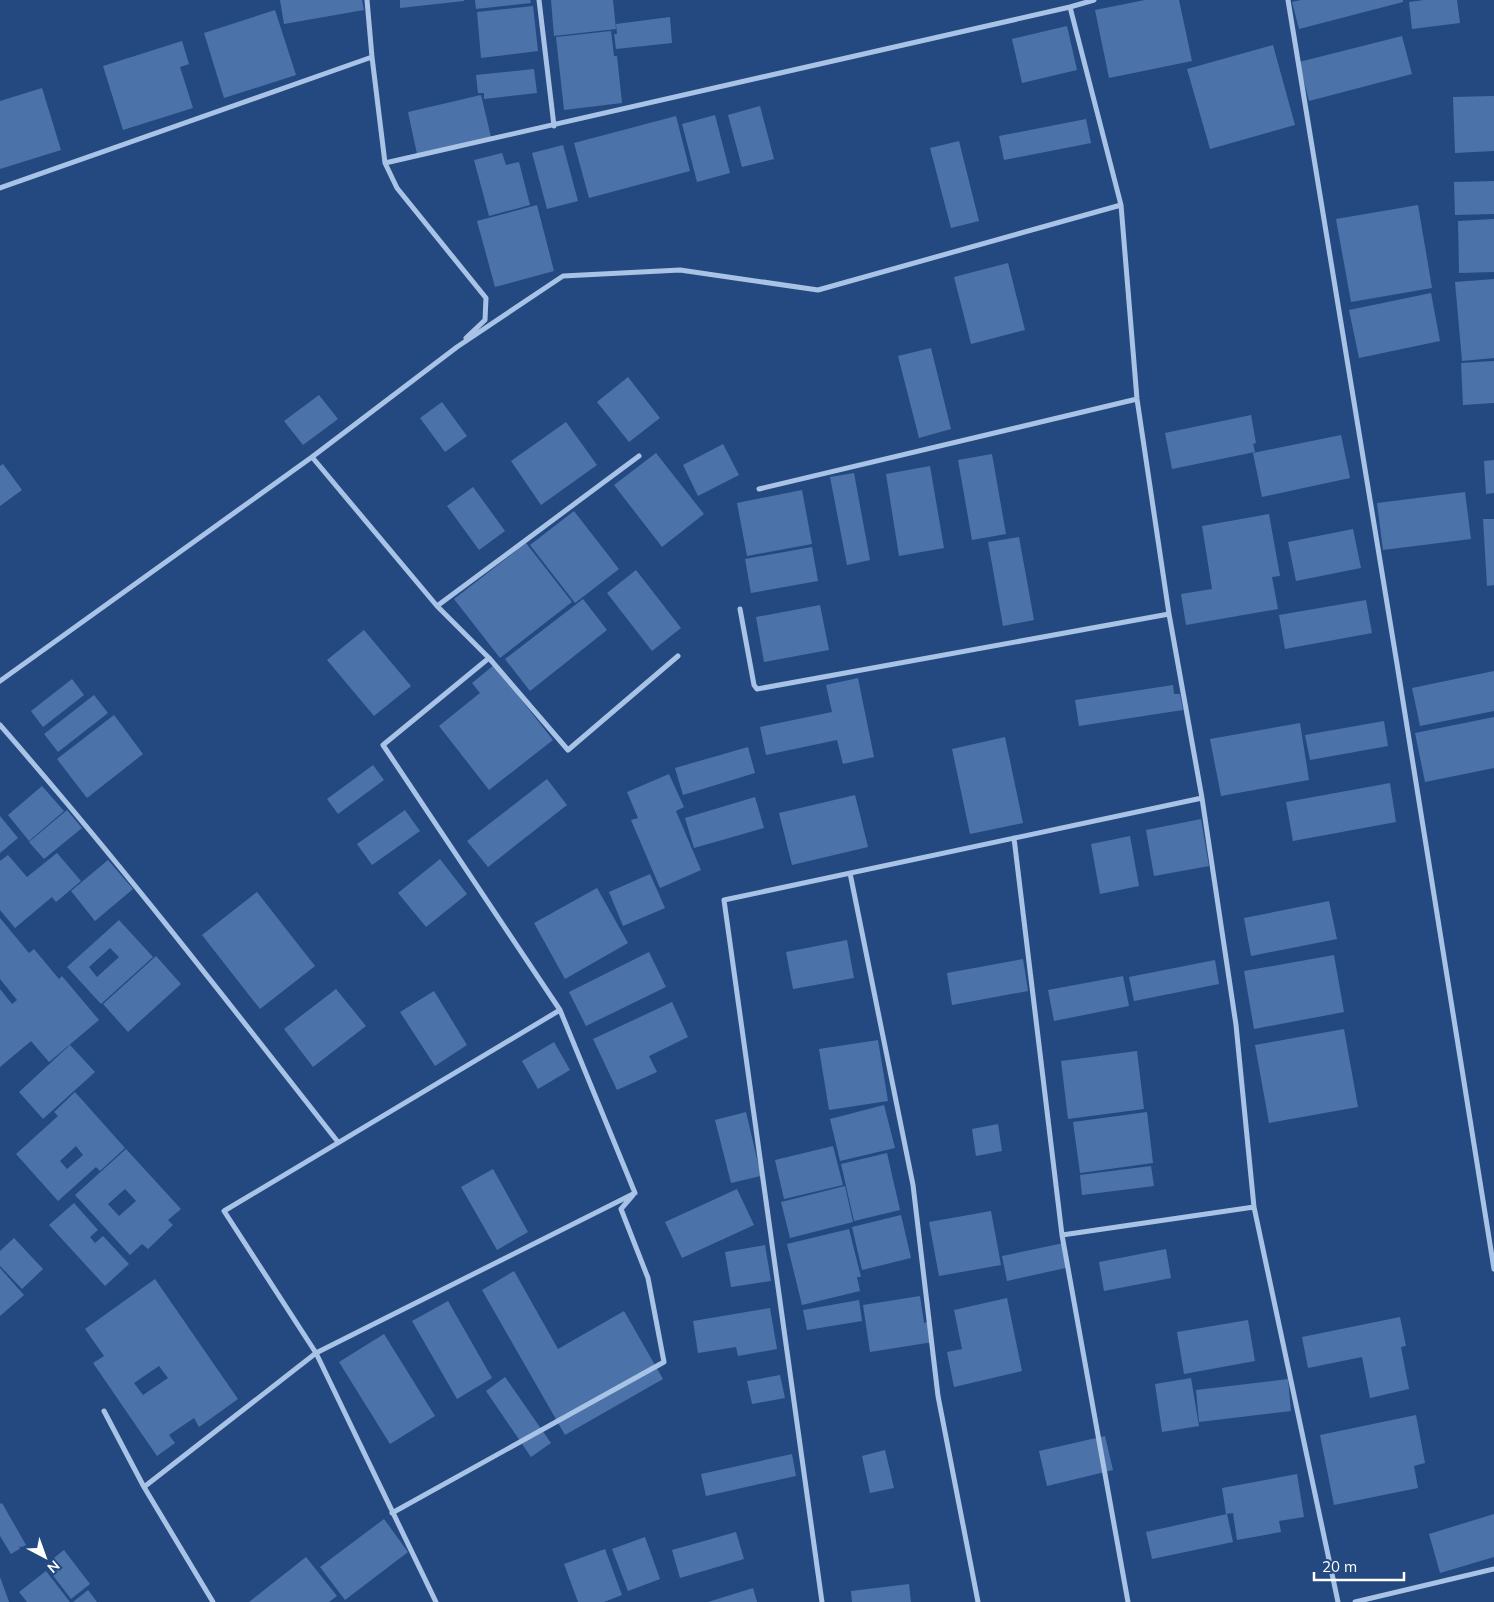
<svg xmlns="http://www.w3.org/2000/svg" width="1494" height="1602" font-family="Mulish,sans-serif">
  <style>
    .building { fill: #4b73a9; fill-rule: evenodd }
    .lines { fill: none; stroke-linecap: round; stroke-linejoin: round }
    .minor { stroke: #a9c3e7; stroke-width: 5 }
  </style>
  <rect width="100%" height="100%" fill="#234980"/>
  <path class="building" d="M 280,0 L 362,0 L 364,10 L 284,24 Z
    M 400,0 L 464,0 L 464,1 L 400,8 Z
    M 475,0 L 530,0 L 531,3 L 476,9 Z
    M 551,0 L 613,0 L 616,29 L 554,36 Z
    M 1145,0 L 1179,0 L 1192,61 L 1109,78 L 1095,10 Z
    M 1301,0 L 1403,0 L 1403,2 L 1299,29 L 1292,2 Z
    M 1424,0 L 1457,0 L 1460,23 L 1412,29 L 1409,2 Z
    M 533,6 L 538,51 L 481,58 L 477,12 Z
    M 275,10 L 296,75 L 224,98 L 204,33 Z
    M 670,17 L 672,43 L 616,49 L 614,34 L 617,34 L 616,24 Z
    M 1067,26 L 1077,70 L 1022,83 L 1012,39 Z
    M 611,31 L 614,56 L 617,56 L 622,103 L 564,110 L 556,37 Z
    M 1402,36 L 1412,74 L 1309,101 L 1299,62 Z
    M 182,41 L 189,64 L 180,67 L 193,108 L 123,130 L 103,66 Z
    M 1273,45 L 1295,125 L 1210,149 L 1187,69 Z
    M 534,69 L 537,93 L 484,99 L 484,93 L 478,93 L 476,75 Z
    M 42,88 L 61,150 L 0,169 L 0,101 Z
    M 481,95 L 491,137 L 417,154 L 408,112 Z
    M 1494,96 L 1494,151 L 1455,153 L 1453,97 Z
    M 760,106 L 774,159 L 742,167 L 728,115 Z
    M 715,115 L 730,173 L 697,182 L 682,124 Z
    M 676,116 L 690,171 L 589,198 L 574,143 Z
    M 1086,119 L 1091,143 L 1004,160 L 999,136 Z
    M 959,141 L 979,221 L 951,228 L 930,148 Z
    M 563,145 L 578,201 L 547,209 L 532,153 Z
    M 502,153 L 506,165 L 519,162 L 530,205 L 489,216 L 474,160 Z
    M 1494,181 L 1494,214 L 1455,215 L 1454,182 Z
    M 537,205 L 554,271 L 495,287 L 477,221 Z
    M 1418,205 L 1432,288 L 1351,302 L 1336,219 Z
    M 1494,219 L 1494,272 L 1459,273 L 1458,221 Z
    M 1008,263 L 1025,330 L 971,344 L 954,277 Z
    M 1494,279 L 1494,358 L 1462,361 L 1455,282 Z
    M 1431,293 L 1440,341 L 1359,358 L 1349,310 Z
    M 931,348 L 951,429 L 919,438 L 898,356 Z
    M 1494,361 L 1494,403 L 1463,405 L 1461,363 Z
    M 628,377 L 660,418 L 629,442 L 597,402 Z
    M 319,395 L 338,419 L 303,445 L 284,421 Z
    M 442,402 L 467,436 L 445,452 L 420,418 Z
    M 1251,415 L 1256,443 L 1253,444 L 1255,452 L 1172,469 L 1165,433 Z
    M 566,422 L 597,465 L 541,505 L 511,461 Z
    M 1341,435 L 1350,478 L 1262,497 L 1253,453 Z
    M 723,444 L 739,475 L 698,496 L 683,465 Z
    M 656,453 L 704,514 L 662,547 L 614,485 Z
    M 992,454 L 1006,534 L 972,540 L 958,460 Z
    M 1494,460 L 1494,493 L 1486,494 L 1484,461 Z
    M 3,464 L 22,490 L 0,506 L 0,466 Z
    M 930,466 L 944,548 L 899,556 L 886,474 Z
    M 854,473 L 870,560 L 847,565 L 830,477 Z
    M 473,487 L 505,531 L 479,550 L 447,506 Z
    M 802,490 L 812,544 L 747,556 L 737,503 Z
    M 1465,492 L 1471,539 L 1383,550 L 1377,503 Z
    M 574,511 L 619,569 L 575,603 L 530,545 Z
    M 1269,514 L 1280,576 L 1272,577 L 1278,609 L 1186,625 L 1181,594 L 1212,589 L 1202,526 Z
    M 1483,519 L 1494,519 L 1494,585 L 1487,586 Z
    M 1353,529 L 1361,568 L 1296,581 L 1288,542 Z
    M 1019,537 L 1034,620 L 1003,626 L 988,542 Z
    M 526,543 L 572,602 L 500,658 L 454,599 Z
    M 812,547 L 818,581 L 751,593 L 745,559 Z
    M 636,570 L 681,628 L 652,651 L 607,593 Z
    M 583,599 L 607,630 L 530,691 L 505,659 Z
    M 1366,600 L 1372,633 L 1285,649 L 1279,615 Z
    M 820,605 L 829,650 L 764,662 L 756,617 Z
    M 364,630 L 411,686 L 374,716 L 327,660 Z
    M 494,665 L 553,740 L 489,790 L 439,726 L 480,693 L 472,683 Z
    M 1494,671 L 1494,711 L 1420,726 L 1412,688 Z
    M 858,678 L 874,757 L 843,764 L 837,740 L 766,755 L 760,727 L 832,712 L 826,685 Z
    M 72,679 L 84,695 L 43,727 L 31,711 Z
    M 1173,685 L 1174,694 L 1180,694 L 1183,710 L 1079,726 L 1075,700 Z
    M 94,695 L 108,713 L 58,752 L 44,734 Z
    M 114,715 L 143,754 L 87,798 L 57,759 Z
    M 1494,717 L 1494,768 L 1425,782 L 1415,733 Z
    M 1384,721 L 1388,746 L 1310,760 L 1305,735 Z
    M 1300,723 L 1309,780 L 1221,796 L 1210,739 Z
    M 1005,737 L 1023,823 L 970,834 L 952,749 Z
    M 748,747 L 755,773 L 683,795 L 675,768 Z
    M 373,765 L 384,780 L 338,814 L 327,799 Z
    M 669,774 L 684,807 L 676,811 L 701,870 L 660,888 L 631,820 L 638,818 L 627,792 Z
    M 547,779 L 567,805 L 488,867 L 467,841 Z
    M 1390,783 L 1396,822 L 1293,841 L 1286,802 Z
    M 42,786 L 64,811 L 29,841 L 8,815 Z
    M 855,795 L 868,847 L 792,865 L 779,813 Z
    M 755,797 L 764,828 L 694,848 L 685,818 Z
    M 67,810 L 82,828 L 44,859 L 29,842 Z
    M 405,810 L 420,831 L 372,865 L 357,844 Z
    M 0,816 L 18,838 L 0,853 Z
    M 1201,819 L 1209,866 L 1154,876 L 1146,830 Z
    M 1130,836 L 1139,886 L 1100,894 L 1091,844 Z
    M 57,853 L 81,881 L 56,902 L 52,897 L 15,928 L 0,910 L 0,861 L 8,855 L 27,877 Z
    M 440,859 L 467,894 L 426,927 L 398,893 Z
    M 108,860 L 133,889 L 95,921 L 71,891 Z
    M 650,874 L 665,908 L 623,926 L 609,892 Z
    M 597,888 L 628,943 L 565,979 L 534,923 Z
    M 257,892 L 315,966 L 260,1009 L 202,935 Z
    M 1329,901 L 1337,939 L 1251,956 L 1244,918 Z
    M 0,918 L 29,953 L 34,949 L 59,979 L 62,976 L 99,1020 L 49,1062 L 31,1041 L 0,1067 L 0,989 L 12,1004 L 17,1000 L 0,979 Z
    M 119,920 L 153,957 L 101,1004 L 67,967 ZM 110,948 L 119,957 L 97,977 L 89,967 Z
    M 847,940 L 854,978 L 793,989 L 786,952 Z
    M 649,952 L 666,987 L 586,1026 L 569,992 Z
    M 1334,955 L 1344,1012 L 1254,1029 L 1244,971 Z
    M 156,956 L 181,984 L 128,1032 L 103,1004 Z
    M 1023,959 L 1028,991 L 952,1005 L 947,973 Z
    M 1215,960 L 1219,984 L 1134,1001 L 1129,977 Z
    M 1123,976 L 1129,1006 L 1054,1021 L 1048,990 Z
    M 336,989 L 366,1026 L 313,1067 L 284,1029 Z
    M 434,991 L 467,1045 L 435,1066 L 400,1012 Z
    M 672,1002 L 688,1037 L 649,1056 L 657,1072 L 617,1090 L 593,1039 Z
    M 1344,1029 L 1358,1107 L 1269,1123 L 1255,1045 Z
    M 878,1040 L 888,1101 L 829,1110 L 819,1049 Z
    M 554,1042 L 570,1070 L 538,1089 L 522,1061 Z
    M 70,1045 L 95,1072 L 43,1119 L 19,1092 Z
    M 1137,1051 L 1144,1109 L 1068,1119 L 1061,1061 Z
    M 75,1092 L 125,1148 L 100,1171 L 96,1167 L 58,1201 L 16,1154 L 58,1116 L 54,1112 ZM 76,1146 L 83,1155 L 67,1169 L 60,1161 Z
    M 884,1105 L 895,1148 L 840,1161 L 830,1119 Z
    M 746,1112 L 761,1176 L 731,1183 L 715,1120 Z
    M 1147,1112 L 1153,1163 L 1080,1173 L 1073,1122 Z
    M 998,1124 L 1002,1151 L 976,1156 L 972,1129 Z
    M 833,1146 L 843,1185 L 784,1199 L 775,1160 Z
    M 126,1149 L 181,1209 L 168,1220 L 173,1225 L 148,1249 L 142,1244 L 130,1255 L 75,1195 ZM 125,1189 L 136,1201 L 119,1216 L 108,1204 Z
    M 887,1153 L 900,1210 L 854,1221 L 841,1164 Z
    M 1151,1166 L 1154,1186 L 1082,1195 L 1080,1175 Z
    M 493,1169 L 528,1232 L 497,1250 L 461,1187 Z
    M 845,1186 L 853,1222 L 790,1238 L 781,1202 Z
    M 737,1189 L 754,1225 L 682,1258 L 665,1222 Z
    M 74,1203 L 98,1230 L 90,1237 L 95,1243 L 103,1236 L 129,1264 L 105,1286 L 49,1225 Z
    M 991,1211 L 1001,1265 L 939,1276 L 929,1222 Z
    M 901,1215 L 911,1258 L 862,1270 L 852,1227 Z
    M 849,1229 L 861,1277 L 857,1277 L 860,1291 L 802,1305 L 787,1244 Z
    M 14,1238 L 43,1269 L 22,1289 L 0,1266 L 0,1251 Z
    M 1064,1243 L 1070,1267 L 1007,1281 L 1002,1256 Z
    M 765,1245 L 771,1281 L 731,1287 L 725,1252 Z
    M 1166,1249 L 1171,1278 L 1104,1291 L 1099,1262 Z
    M 0,1268 L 24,1295 L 0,1316 Z
    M 514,1271 L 558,1349 L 624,1311 L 663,1379 L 565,1435 L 482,1290 Z
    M 155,1279 L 238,1399 L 199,1427 L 194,1418 L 169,1435 L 175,1443 L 157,1456 L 93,1363 L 104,1356 L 85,1329 ZM 159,1366 L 168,1378 L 143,1395 L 134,1383 Z
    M 920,1296 L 924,1323 L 931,1321 L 933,1342 L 870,1352 L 863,1305 Z
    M 1007,1298 L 1022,1371 L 954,1387 L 947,1352 L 962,1349 L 954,1310 Z
    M 859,1300 L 862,1321 L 807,1330 L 803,1310 Z
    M 448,1301 L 492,1378 L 457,1399 L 412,1321 Z
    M 770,1308 L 777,1349 L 738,1356 L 736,1347 L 698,1353 L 693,1321 Z
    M 1400,1317 L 1406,1346 L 1401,1347 L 1409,1389 L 1370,1398 L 1362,1357 L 1308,1368 L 1302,1337 Z
    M 1248,1320 L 1255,1361 L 1184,1374 L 1177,1332 Z
    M 384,1334 L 435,1416 L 390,1444 L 339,1362 Z
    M 780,1375 L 785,1398 L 752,1404 L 747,1381 Z
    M 505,1377 L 551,1443 L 531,1457 L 486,1391 Z
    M 1191,1378 L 1199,1426 L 1162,1432 L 1155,1384 Z
    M 1288,1379 L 1291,1411 L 1199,1422 L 1196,1390 Z
    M 1416,1415 L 1425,1463 L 1414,1466 L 1418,1488 L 1334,1505 L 1320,1435 Z
    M 1105,1436 L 1113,1470 L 1047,1486 L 1039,1451 Z
    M 885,1450 L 894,1488 L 870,1493 L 862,1456 Z
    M 792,1454 L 796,1476 L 706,1496 L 701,1474 Z
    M 1297,1474 L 1304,1517 L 1279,1521 L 1281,1532 L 1237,1540 L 1233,1513 L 1226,1514 L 1222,1488 Z
    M 2,1503 L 26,1545 L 11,1554 L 0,1536 L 0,1504 Z
    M 1227,1514 L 1233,1542 L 1152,1559 L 1146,1532 Z
    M 1494,1514 L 1494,1557 L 1440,1573 L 1429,1534 Z
    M 384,1519 L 408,1552 L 345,1600 L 320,1567 Z
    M 736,1532 L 744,1559 L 680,1578 L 672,1550 Z
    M 645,1537 L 660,1579 L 628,1591 L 612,1549 Z
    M 605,1549 L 622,1595 L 604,1602 L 578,1602 L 564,1564 Z
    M 64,1550 L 90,1584 L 71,1599 L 45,1565 Z
    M 306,1557 L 337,1596 L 329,1602 L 249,1602 Z
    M 46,1571 L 70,1602 L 27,1602 L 19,1592 Z
    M 0,1577 L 9,1602 L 0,1602 Z
    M 909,1584 L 911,1602 L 852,1602 L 851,1591 Z
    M 753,1588 L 757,1602 L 708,1602 Z
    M 88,1590 L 97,1602 L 73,1602 Z"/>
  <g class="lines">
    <path class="minor" d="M 367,0 L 372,57 L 385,163 L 397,188 L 486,298 L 485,320 L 466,338
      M 539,0 L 554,126
      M 1288,0 L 1397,664 L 1494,1269
      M 1070,7 L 1121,205 L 1137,399 L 1169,614 L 1202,798 L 1236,1025 L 1254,1207 L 1338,1602
      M 385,163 L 1070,7 L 1094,0
      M 0,188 L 372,57
      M 759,489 L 1137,399
      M 437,606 L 639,456
      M 740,609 L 754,685 L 757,689 L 1169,614
      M 489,658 L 568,750 L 678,656
      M 0,681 L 312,457 L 457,347 L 563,276 L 680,270 L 818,290 L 1121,205
      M 0,725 C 118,860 227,1001 338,1142
      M 1014,838 L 1062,1235 L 1128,1602
      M 850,873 L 913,1185 L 938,1396 L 978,1602
      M 1062,1235 L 1254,1207
      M 104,1411 L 144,1487 L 213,1602
      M 144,1487 L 316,1353 L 635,1193 L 560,1010 L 383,745 L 489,658 L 437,606 L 312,457
      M 392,1513 L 664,1362 L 648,1278 L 621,1209 L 633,1195
      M 436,1602 L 316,1353 L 224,1211 L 560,1010
      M 822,1602 L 724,900 L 1202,798
      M 1355,1602 L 1494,1569"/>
  </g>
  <g transform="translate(45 1557) rotate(139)" stroke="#234980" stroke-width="4" paint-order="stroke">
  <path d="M0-4L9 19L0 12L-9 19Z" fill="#ffffff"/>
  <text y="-8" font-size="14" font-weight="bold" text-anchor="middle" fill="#ffffff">N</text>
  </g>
  <path d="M1314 1572v8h90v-8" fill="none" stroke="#ffffff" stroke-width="2.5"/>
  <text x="1322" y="1572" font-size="15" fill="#ffffff" stroke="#234980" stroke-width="4" paint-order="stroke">20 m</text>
</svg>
